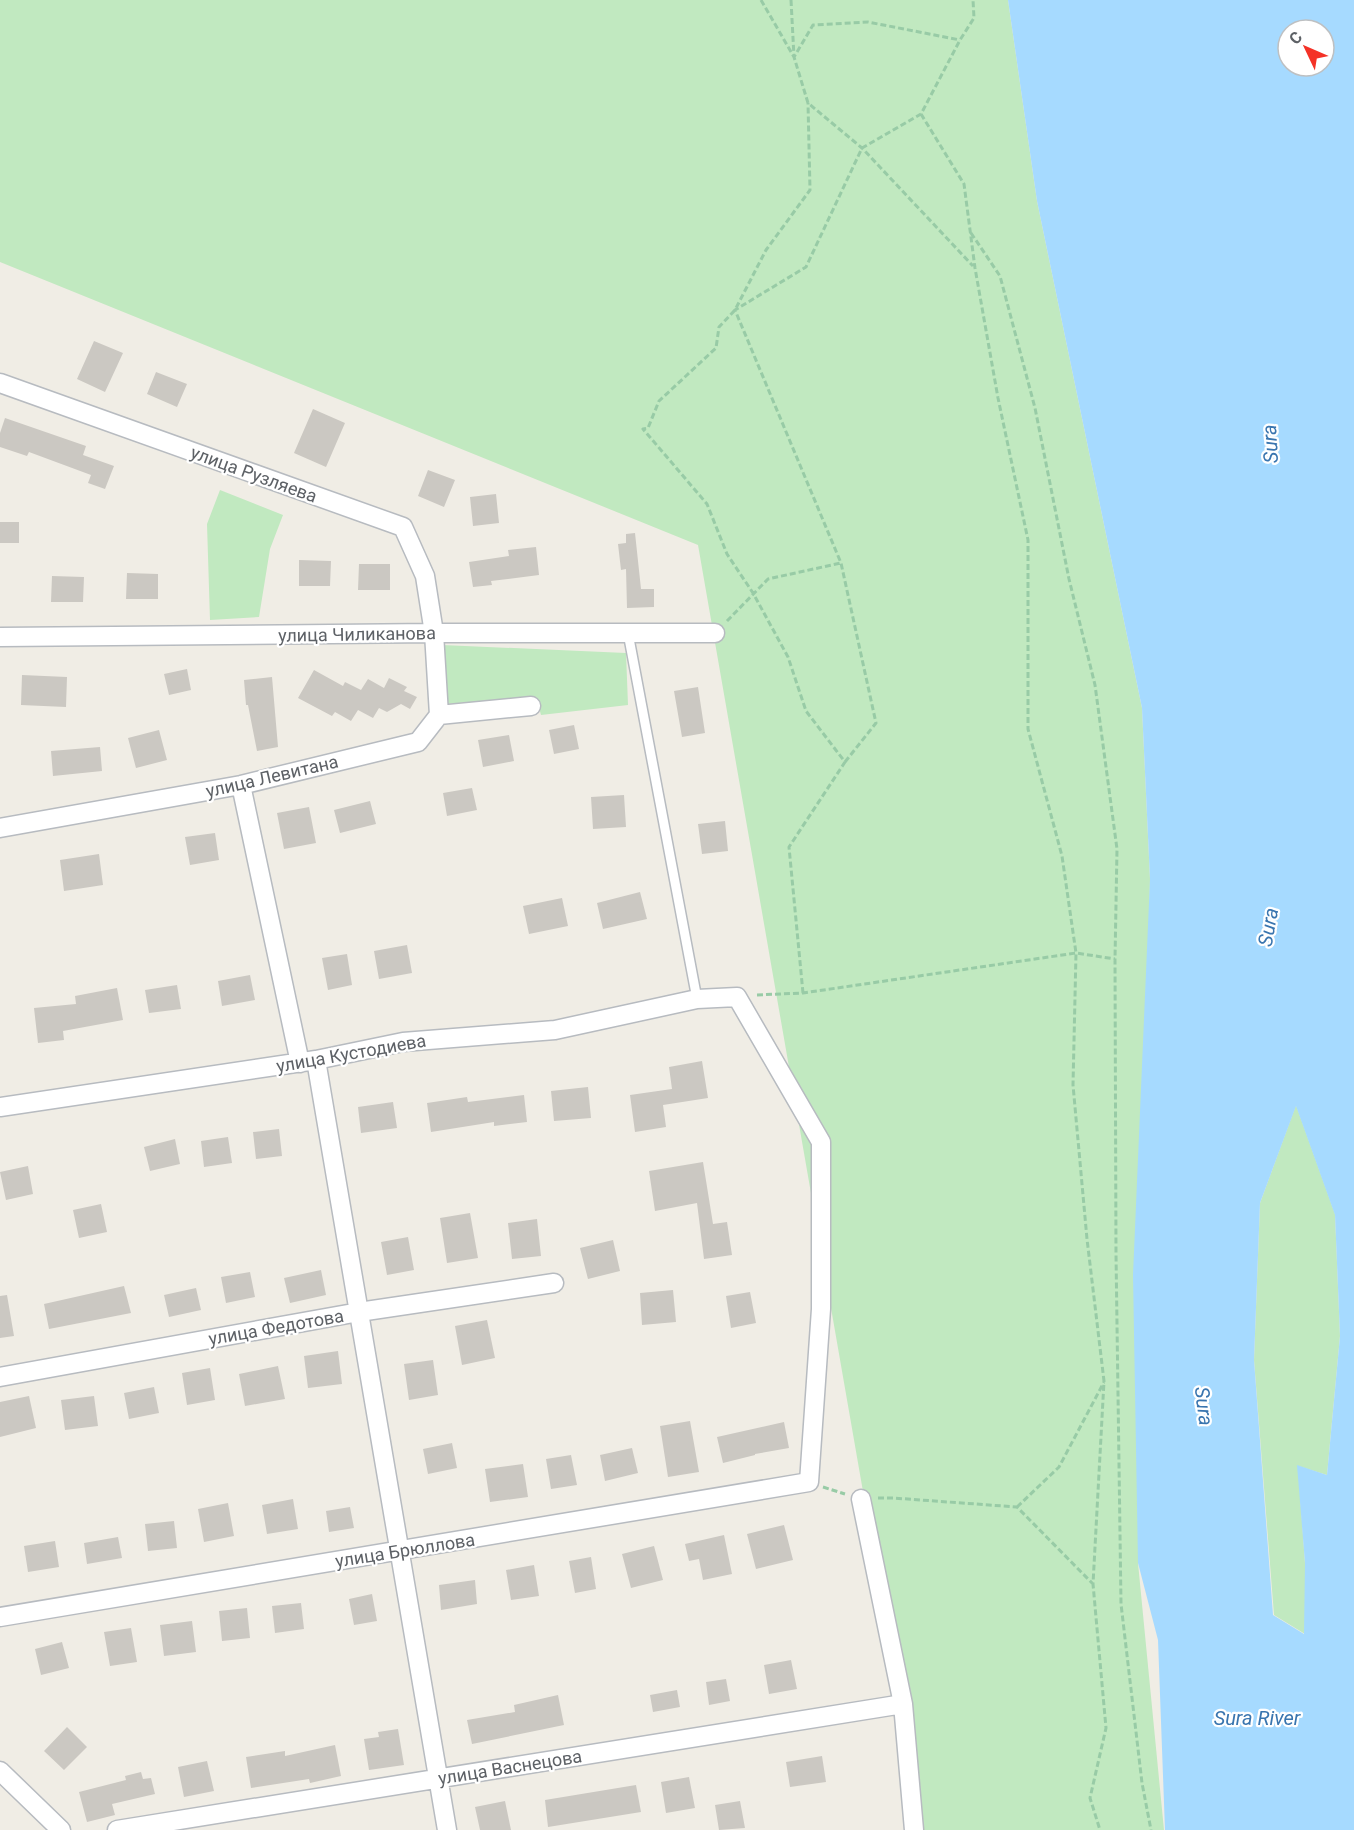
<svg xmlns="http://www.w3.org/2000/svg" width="1354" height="1830" font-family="Roboto,sans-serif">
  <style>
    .green { fill: #c1e9c0 }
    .water { fill: #a6daff; fill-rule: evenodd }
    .building { fill: #cbc8c2 }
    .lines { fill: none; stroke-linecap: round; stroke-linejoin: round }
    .service-casing { stroke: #b7bbc0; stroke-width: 12 }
    .minor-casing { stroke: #b7bbc0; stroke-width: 21 }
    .path { stroke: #98cba6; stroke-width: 3; stroke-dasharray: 6 3; stroke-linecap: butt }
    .service { stroke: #fff; stroke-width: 9 }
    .minor { stroke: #fff; stroke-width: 18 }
    .labels { text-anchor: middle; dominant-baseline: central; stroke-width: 4.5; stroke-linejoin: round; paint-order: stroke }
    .street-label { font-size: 18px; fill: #5d6166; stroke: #fff }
    .water-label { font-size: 20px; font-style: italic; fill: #3975af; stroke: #fff }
  </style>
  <rect width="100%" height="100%" fill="#f0ede5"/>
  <path class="green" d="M 0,0 L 1008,0 L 1037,201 L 1142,708 L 1150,879 L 1138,1563 L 1164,1830 L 922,1830 L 698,545 L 0,262 Z
    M 220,490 L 283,515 L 270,549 L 259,617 L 210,620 L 207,524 Z
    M 442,645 L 626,653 L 628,705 L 541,715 L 536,697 L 446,704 Z
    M 1296,1105 L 1335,1214 L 1340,1336 L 1327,1475 L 1298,1466 L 1305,1563 L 1305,1634 L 1274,1615 L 1254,1360 L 1260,1203 Z"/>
  <path class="water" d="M 1008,0 L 1354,0 L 1354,1830 L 1165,1830 L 1158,1640 L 1138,1563 L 1133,1275 L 1150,879 L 1142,708 L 1037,201 ZM 1288,30 L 1324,30 L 1324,66 L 1288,66 ZM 1296,1106 L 1335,1215 L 1340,1336 L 1327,1475 L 1297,1465 L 1305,1563 L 1304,1634 L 1273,1615 L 1254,1360 L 1260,1203 Z"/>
  <path class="building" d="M 94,341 L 123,353 L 105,392 L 77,379 Z
    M 156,372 L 187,384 L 177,407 L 147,394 Z
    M 313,409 L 345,423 L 326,467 L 294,453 Z
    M 5,418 L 86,446 L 83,455 L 114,466 L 105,489 L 88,483 L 91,475 L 29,452 L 27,456 L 0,447 L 0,433 Z
    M 428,470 L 455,480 L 444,507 L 418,496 Z
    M 496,494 L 499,523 L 473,526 L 470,497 Z
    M 0,522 L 19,522 L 19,543 L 0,543 Z
    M 635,533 L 641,589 L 654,589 L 654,607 L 627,608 L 626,569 L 621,570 L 618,544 L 626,543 L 626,534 Z
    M 536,547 L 539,575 L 491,581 L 492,585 L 473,587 L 469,562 L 509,556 L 508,550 Z
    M 299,560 L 331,561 L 330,586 L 299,586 Z
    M 359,564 L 390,564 L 390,590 L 358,590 Z
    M 127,573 L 158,574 L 158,599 L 126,599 Z
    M 52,576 L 84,577 L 83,602 L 51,602 Z
    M 187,669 L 191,690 L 169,695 L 164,674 Z
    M 314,670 L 343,686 L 345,682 L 361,690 L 368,679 L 384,688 L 389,678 L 407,687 L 404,691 L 417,697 L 410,709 L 401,704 L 387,712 L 379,708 L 373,718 L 358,710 L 351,721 L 335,712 L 332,716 L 298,698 Z
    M 22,675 L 67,677 L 66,707 L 21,705 Z
    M 272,677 L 278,747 L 257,751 L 248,705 L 246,705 L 244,680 Z
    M 698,687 L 705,733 L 682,737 L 674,691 Z
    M 574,725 L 579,749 L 554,754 L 549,730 Z
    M 159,730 L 167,760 L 136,768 L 128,738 Z
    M 509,735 L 514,761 L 483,767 L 478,740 Z
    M 100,747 L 102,771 L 53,776 L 51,751 Z
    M 472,788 L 477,810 L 447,816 L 443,793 Z
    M 624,795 L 626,827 L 593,829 L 591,797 Z
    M 370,801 L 376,824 L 340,833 L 334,810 Z
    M 309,807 L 316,843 L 284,849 L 277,813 Z
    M 725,821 L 728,851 L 702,854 L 698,824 Z
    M 215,833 L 219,860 L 190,865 L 185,837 Z
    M 99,854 L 103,885 L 64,891 L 60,860 Z
    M 640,892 L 647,919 L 603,929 L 597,903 Z
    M 562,898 L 568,926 L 529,934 L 523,906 Z
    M 407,945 L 412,973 L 379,979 L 374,951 Z
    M 347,954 L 352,985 L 328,990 L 322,958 Z
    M 250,975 L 255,1000 L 222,1006 L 218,981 Z
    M 177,985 L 181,1009 L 149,1013 L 145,990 Z
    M 117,988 L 123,1020 L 63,1031 L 64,1040 L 38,1043 L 34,1008 L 76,1004 L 75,996 Z
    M 702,1061 L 708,1098 L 663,1105 L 666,1127 L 635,1132 L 630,1095 L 672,1089 L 669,1067 Z
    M 588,1087 L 591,1118 L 554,1121 L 551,1091 Z
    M 524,1095 L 527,1122 L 494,1126 L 494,1122 L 431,1132 L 427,1103 L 467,1097 L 468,1102 Z
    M 393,1102 L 397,1128 L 361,1133 L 358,1107 Z
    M 279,1129 L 282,1156 L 256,1159 L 253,1132 Z
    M 228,1137 L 232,1163 L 204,1167 L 201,1141 Z
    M 175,1139 L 180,1164 L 150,1171 L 144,1147 Z
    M 703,1162 L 713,1224 L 727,1222 L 732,1255 L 704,1259 L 697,1203 L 655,1211 L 649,1171 Z
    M 28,1166 L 33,1194 L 6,1200 L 0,1172 Z
    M 101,1204 L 107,1232 L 79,1238 L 73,1210 Z
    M 470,1213 L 478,1258 L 447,1263 L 440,1218 Z
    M 537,1219 L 541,1256 L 512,1259 L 508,1223 Z
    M 408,1237 L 414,1270 L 387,1275 L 381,1242 Z
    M 613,1240 L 620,1271 L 588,1279 L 580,1248 Z
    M 321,1270 L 326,1295 L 290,1303 L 284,1278 Z
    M 250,1272 L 255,1297 L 226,1303 L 221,1277 Z
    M 124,1286 L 131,1313 L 49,1329 L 44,1304 Z
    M 196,1288 L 201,1310 L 169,1317 L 164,1295 Z
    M 673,1290 L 676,1322 L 642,1325 L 640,1293 Z
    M 750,1292 L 756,1323 L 731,1328 L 726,1296 Z
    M 7,1295 L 14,1336 L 0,1338 L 0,1296 Z
    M 487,1320 L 495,1358 L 462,1365 L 455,1326 Z
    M 338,1351 L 342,1384 L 308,1388 L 304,1356 Z
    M 433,1360 L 438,1395 L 409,1400 L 404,1364 Z
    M 278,1366 L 285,1399 L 245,1406 L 239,1374 Z
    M 210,1368 L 215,1400 L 187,1405 L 182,1373 Z
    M 154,1387 L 159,1413 L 129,1419 L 124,1393 Z
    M 29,1396 L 36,1428 L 0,1437 L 0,1402 Z
    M 94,1396 L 98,1426 L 65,1430 L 61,1400 Z
    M 690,1421 L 699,1472 L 668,1477 L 660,1426 Z
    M 784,1422 L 789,1448 L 755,1454 L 755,1455 L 723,1463 L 717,1437 Z
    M 452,1443 L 457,1468 L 428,1474 L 423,1449 Z
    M 632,1448 L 638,1473 L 605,1481 L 600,1455 Z
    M 571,1455 L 577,1485 L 551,1489 L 546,1459 Z
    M 523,1464 L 528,1497 L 490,1502 L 485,1469 Z
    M 293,1499 L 298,1529 L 267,1534 L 262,1505 Z
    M 228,1503 L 234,1536 L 204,1542 L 198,1509 Z
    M 350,1507 L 354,1528 L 329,1532 L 326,1511 Z
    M 174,1521 L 177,1548 L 148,1551 L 145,1524 Z
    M 784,1525 L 793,1560 L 756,1569 L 747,1534 Z
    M 724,1535 L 732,1574 L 703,1580 L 699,1559 L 689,1561 L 685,1544 Z
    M 118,1537 L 122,1558 L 87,1564 L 84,1543 Z
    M 55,1541 L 59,1567 L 28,1572 L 24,1546 Z
    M 654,1546 L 663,1580 L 631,1588 L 622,1554 Z
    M 591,1557 L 596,1589 L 575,1593 L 569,1561 Z
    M 534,1565 L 539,1596 L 511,1600 L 506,1570 Z
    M 475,1580 L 477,1604 L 441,1610 L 439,1585 Z
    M 372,1594 L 377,1621 L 354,1625 L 349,1599 Z
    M 301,1603 L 304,1629 L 275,1633 L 272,1606 Z
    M 247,1608 L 250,1638 L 222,1641 L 219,1611 Z
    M 192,1621 L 196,1652 L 164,1656 L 160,1625 Z
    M 131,1628 L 137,1662 L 110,1666 L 104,1632 Z
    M 62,1642 L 69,1668 L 41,1675 L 35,1649 Z
    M 791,1660 L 797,1689 L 769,1694 L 764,1665 Z
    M 726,1679 L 730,1701 L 709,1705 L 706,1682 Z
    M 677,1690 L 680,1707 L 653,1712 L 650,1695 Z
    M 558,1695 L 564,1725 L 472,1744 L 467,1720 L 515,1712 L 514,1705 Z
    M 67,1727 L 87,1747 L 64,1770 L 44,1751 Z
    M 398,1729 L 404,1765 L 369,1770 L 364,1739 L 379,1737 L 378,1732 Z
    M 335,1745 L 341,1776 L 310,1783 L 309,1779 L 251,1788 L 246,1757 L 285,1751 L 285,1756 Z
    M 822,1756 L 826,1782 L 790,1787 L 786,1762 Z
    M 207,1761 L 214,1791 L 184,1797 L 178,1767 Z
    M 141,1772 L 143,1779 L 151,1778 L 155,1794 L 112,1804 L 115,1815 L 87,1822 L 79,1792 L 126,1780 L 125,1776 Z
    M 689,1777 L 695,1808 L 666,1813 L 661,1782 Z
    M 636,1785 L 641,1812 L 548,1827 L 545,1800 Z
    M 505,1801 L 511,1830 L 480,1830 L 475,1807 Z
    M 740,1801 L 745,1828 L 719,1830 L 715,1805 Z"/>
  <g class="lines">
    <g class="service-casing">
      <path id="service" d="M 628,633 L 697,999"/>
    </g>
    <g class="minor-casing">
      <path id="minor" d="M 0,383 L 403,527 L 425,576 L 434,633 L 439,715
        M 0,637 L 434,633 L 715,633
        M 241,785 L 300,1063
        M 0,828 L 241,785 L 418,742 L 439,715 L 531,706
        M 316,1060 L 447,1830
        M 0,1107 L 316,1060 L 403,1042 L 555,1030 L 697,999 L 737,997 L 821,1142 L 821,1309 L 809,1482 L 0,1617
        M 0,1377 L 359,1312 L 554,1283
        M 861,1499 L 903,1704 L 914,1830
        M 0,1771 L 61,1830
        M 117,1830 L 903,1704"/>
    </g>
    <path class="path" d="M 761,0 L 794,57 L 808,103 L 862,148 L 973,266
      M 791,0 L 794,57 L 813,25 L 868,22 L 960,40
      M 921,114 L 964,184 L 975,268 L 998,398 L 1028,540 L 1028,729 L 1062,856 L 1076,953 L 1073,1085 L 1087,1239 L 1104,1381 L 1093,1584 L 1106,1728 L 1090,1798 L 1100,1830
      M 971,233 L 1000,276 L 1035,408 L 1069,579 L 1095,685 L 1117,849 L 1115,959 L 1116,1254 L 1121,1604 L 1142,1783 L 1151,1830
      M 727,621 L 768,579 L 841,563
      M 845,762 L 876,723 L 841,563 L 735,310 L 806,267 L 862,148 L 921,114 L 960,40 L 974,18 L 973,0
      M 803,993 L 789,847 L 845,762 L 806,711 L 788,657 L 753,593 L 727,554 L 707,504 L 643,429 L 648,428 L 659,401 L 716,348 L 719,327 L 735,310 L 766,250 L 810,190 L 808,103
      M 757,995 L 803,993 L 1076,953 L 1115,959
      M 823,1487 L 845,1494
      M 878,1498 L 893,1498 L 1017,1507 L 1093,1584
      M 1017,1507 L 1059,1467 L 1104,1382"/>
    <use href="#service" class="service"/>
    <use href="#minor" class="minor"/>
  </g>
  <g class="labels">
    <g class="street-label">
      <text transform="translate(254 474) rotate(20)">улица Рузляева</text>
      <text transform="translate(357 634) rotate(-1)">улица Чиликанова</text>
      <text transform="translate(272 776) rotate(-13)">улица Левитана</text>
      <text transform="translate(351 1053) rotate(-10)">улица Кустодиева</text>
      <text transform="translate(276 1327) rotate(-10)">улица Федотова</text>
      <text transform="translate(405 1550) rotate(-9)">улица Брюллова</text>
      <text transform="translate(510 1767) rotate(-9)">улица Васнецова</text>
    </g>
    <g class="water-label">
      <text transform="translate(1270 444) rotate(-93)">Sura</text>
      <text transform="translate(1268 927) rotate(-80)">Sura</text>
      <text transform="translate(1204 1406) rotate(83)">Sura</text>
      <text x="1257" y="1718">Sura River</text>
    </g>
  </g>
  <g transform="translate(1306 48) rotate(314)"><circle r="28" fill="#ffffff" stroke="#bec0c2" stroke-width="1.5"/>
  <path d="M0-4.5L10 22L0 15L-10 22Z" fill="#f43227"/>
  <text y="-9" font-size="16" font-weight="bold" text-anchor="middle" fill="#5d6166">С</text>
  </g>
</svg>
